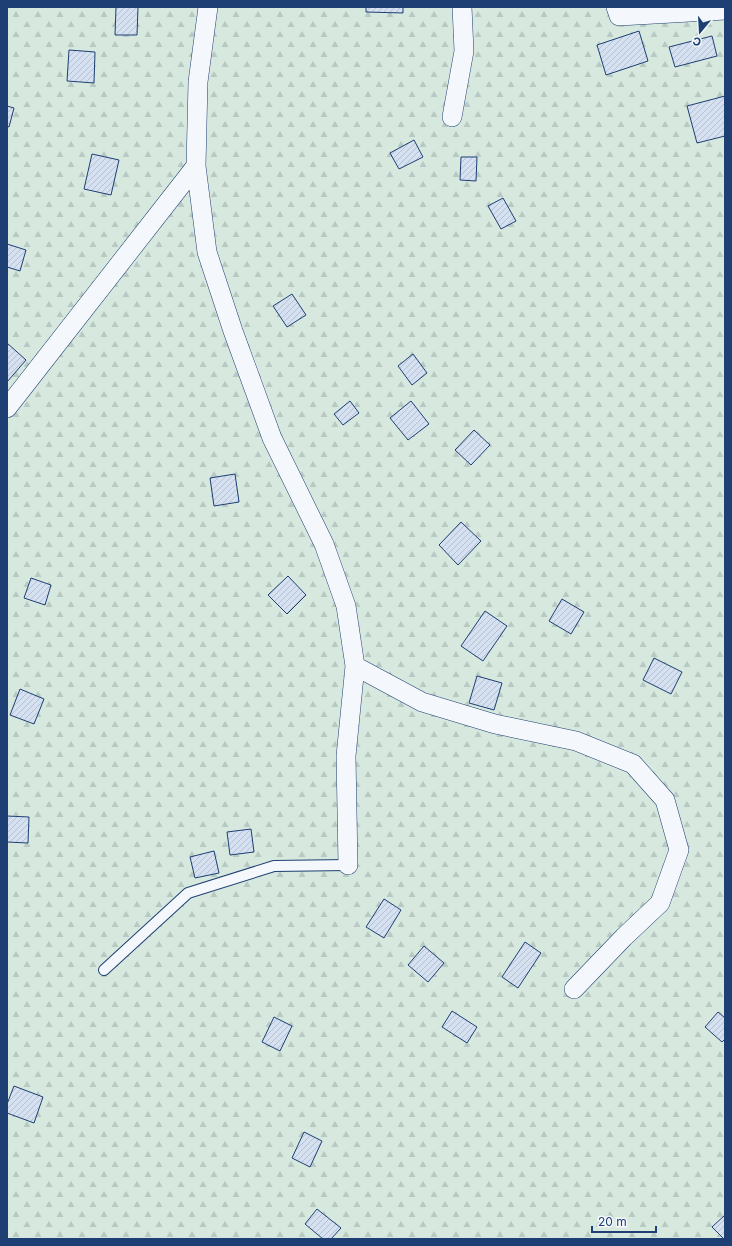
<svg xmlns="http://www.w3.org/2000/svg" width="732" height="1246" font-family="Inter,sans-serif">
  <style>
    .forest { fill: url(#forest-firs); stroke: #687fa3 }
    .building { fill: url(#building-hatch); stroke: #1d3f73 }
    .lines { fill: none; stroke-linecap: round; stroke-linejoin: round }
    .lane-casing { stroke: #1d3f73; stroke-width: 12 }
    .street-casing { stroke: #1d3f73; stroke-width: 20 }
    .lane { stroke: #f4f7fb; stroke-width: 10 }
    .street { stroke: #f4f7fb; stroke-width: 19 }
  </style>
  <defs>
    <pattern id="forest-firs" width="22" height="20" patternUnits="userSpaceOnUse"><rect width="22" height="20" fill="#d7e8df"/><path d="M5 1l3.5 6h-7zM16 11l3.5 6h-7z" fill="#b8c8c3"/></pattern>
    <pattern id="building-hatch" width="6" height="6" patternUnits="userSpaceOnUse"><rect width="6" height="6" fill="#d5e0f0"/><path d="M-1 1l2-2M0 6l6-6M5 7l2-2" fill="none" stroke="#b6c1d1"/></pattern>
  </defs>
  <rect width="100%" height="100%" fill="#f4f7fb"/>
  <path class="forest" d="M 7,7 L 725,7 L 725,1239 L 7,1239 Z"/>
  <path class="building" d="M 116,7 L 138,7 L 137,35 L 115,35 Z
    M 366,7 L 403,7 L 403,13 L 366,12 Z
    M 639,31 L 648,61 L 606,75 L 597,45 Z
    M 712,36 L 717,56 L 675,67 L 669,47 Z
    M 69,50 L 95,52 L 94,83 L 67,81 Z
    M 725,96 L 725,136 L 697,143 L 687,106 Z
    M 7,106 L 14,108 L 9,127 L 7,126 Z
    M 414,140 L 423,157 L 399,169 L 390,153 Z
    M 92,154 L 119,160 L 111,195 L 84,189 Z
    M 461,157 L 477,157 L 476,181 L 460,180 Z
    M 503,198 L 516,221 L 501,229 L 488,206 Z
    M 7,244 L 26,250 L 20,271 L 7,267 Z
    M 292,294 L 306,315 L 287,327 L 273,306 Z
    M 7,343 L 26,360 L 7,382 Z
    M 413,354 L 427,373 L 412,385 L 398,366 Z
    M 350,401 L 359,413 L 343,425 L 334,414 Z
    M 411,401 L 429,424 L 408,440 L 390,418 Z
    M 474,430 L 490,445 L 471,465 L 455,450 Z
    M 235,474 L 239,502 L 214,506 L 210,478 Z
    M 461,522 L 481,541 L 458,565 L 439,545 Z
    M 288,576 L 306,595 L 287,614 L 268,595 Z
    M 31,578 L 51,585 L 45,605 L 24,598 Z
    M 562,599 L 584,612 L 571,634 L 549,621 Z
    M 485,611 L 507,626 L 483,661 L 461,646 Z
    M 654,658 L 682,672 L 671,694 L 643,680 Z
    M 477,676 L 502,683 L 494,710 L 469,703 Z
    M 20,689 L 44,699 L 34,724 L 10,715 Z
    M 7,816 L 29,817 L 28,843 L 7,842 Z
    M 251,829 L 254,852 L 230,855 L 227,832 Z
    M 214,851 L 219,873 L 195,878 L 190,857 Z
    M 384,899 L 401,910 L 384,938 L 366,927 Z
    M 525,942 L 541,953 L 518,988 L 502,977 Z
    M 424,946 L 444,963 L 428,982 L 408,965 Z
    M 452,1011 L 477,1027 L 467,1043 L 442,1027 Z
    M 718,1012 L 725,1018 L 725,1039 L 722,1042 L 705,1027 Z
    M 274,1017 L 292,1026 L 280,1051 L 262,1042 Z
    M 14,1086 L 43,1097 L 34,1123 L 7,1113 L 7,1104 Z
    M 304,1132 L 322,1141 L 310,1167 L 292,1158 Z
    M 317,1209 L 341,1228 L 331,1239 L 323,1239 L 305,1224 Z
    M 725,1215 L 725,1239 L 724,1239 L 712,1227 Z"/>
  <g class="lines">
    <g class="lane-casing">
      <path id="lane" d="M 104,970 L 188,893 L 274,866 L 348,865"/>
    </g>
    <g class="street-casing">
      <path id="street" d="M 208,7 L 198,82 L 196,166 L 207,252 L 233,331 L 272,438 L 324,544 L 346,606 L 355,666 L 346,756 L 348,865
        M 616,7 L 619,16 L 725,10
        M 452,117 L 464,51 L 462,7
        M 7,408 L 196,166
        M 355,666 L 422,702 L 495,724 L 576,741 L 633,764 L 665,800 L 679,850 L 660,903 L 624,937 L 574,989"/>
    </g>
    <use href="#lane" class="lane"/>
    <use href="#street" class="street"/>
  </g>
  <rect width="732" height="1246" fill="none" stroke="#1d3f73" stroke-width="16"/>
  <g transform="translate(700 32) rotate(198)" stroke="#f4f7fb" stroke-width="3" paint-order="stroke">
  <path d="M0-3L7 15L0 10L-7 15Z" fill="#1d3f73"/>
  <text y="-6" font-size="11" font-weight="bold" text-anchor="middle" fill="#1d3f73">С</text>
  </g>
  <path d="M592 1226v6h64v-6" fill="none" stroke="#1d3f73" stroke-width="2"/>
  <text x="598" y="1226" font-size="12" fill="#1d3f73" stroke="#f4f7fb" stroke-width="3" paint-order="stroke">20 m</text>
</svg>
